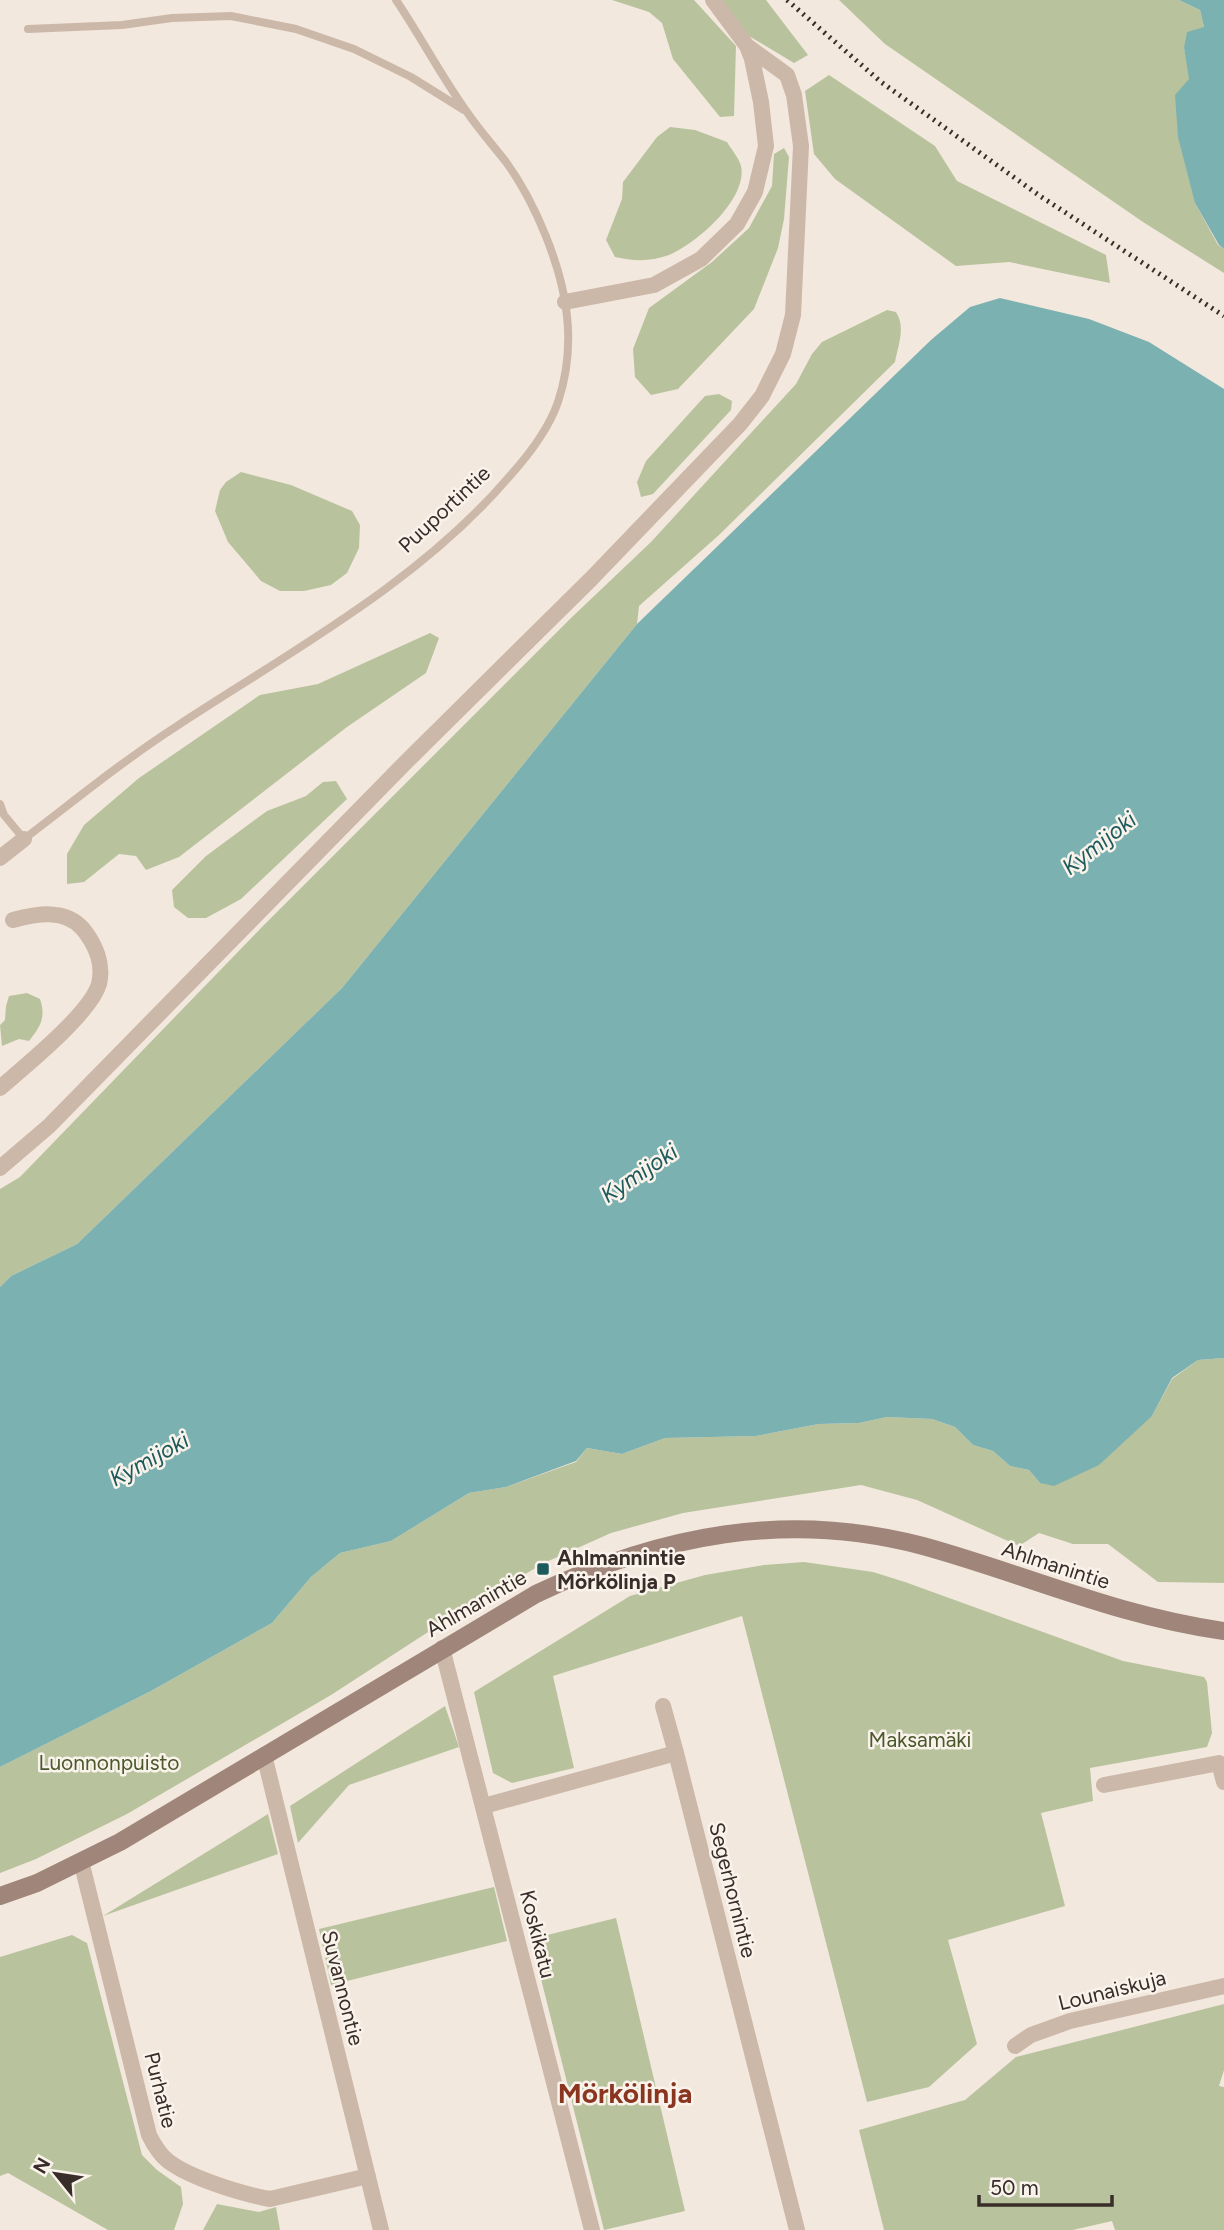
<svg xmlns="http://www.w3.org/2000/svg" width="1224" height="2230" font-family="Figtree,sans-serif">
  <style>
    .green { fill: #b8c39d }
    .water { fill: #7cb1b1 }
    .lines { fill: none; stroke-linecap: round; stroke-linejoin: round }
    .lane { stroke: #ccb8a9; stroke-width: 8 }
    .street { stroke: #ccb8a9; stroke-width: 16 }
    .secondary { stroke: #a0867a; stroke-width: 18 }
    .rail { stroke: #392d29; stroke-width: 5; stroke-dasharray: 2 5; stroke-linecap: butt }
    .poi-dot { fill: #1d5a5c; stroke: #faf3eb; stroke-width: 2.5 }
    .labels { text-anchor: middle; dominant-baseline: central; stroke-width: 5; stroke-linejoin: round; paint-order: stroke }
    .street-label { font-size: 21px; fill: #392d29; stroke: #faf3eb }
    .poi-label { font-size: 21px; font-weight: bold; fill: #392d29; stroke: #faf3eb; text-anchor: start }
    .park-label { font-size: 21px; fill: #4a582c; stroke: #faf3eb }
    .water-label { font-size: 23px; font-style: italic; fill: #1d5a5c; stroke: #faf3eb }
    .district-label { font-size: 28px; font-weight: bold; fill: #8a3520; stroke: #faf3eb }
  </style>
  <rect width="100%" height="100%" fill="#f3e8de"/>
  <path class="green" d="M 612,0 L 694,0 L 736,46 L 734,116 L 720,117 L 673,59 L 662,23 L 649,12 Z
    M 720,0 L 766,0 L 808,55 L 794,63 L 749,36 Z
    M 839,0 L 1179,0 L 1200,10 L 1204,27 L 1184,48 L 1190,79 L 1195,203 L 1218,245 L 1224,249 L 1224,273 L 1143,222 L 885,44 Z
    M 829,75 L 935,146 L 957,181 L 1106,255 L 1110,283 L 1009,262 L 956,266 L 835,179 L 814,154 L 805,91 Z
    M 670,127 L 695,130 L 727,142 C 731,149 739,158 741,166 C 748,199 696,244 669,255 C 650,262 633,261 615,257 L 606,240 L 622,199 L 623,182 L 657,137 Z
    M 784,148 L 789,157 L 784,219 L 778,248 L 754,309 L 678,389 L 651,395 L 635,377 L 633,349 L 649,308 L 712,262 L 749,228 L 772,186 L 774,154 Z
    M 887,310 L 896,312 C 906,327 898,346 895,362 L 719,535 L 639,606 L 637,624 L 342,988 L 77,1244 L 11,1276 L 0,1287 L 0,1189 L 20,1177 L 261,928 L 571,618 L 651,542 L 796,384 L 812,354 L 822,342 Z
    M 719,394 L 732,401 L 731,410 L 653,494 L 641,497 L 637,482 L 646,461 L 705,396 Z
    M 241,472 L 291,485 L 352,511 L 360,525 L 359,548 L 347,573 L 331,585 L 304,591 L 280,591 L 261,581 L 228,542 L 215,511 L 220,490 L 226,482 Z
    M 430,633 L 439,638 L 426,673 L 347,727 L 179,857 L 146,870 L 136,856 L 119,854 L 84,882 L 67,884 L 67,854 L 84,825 L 139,778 L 260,695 L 318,684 Z
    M 336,781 L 347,799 L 241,899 L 206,918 L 188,918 L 174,907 L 172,890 L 206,856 L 267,811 L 306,796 L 323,782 Z
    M 27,993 L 40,999 C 46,1017 41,1026 29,1041 L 19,1039 L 2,1046 L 0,1025 L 5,1020 L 6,1006 L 9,996 Z
    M 1224,1358 L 1224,1583 L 1158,1582 L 1108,1544 L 1073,1544 L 1039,1533 L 1019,1546 L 917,1500 L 861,1485 L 683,1513 L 611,1533 L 544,1563 L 442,1623 L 331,1695 L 127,1814 L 36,1859 L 0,1873 L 0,1767 L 151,1691 L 272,1623 L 311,1577 L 340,1553 L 391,1541 L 469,1493 L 506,1487 L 576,1462 L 587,1448 L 622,1454 L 665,1438 L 756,1436 L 819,1424 L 859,1423 L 887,1417 L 932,1419 L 955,1427 L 973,1445 L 993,1451 L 1010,1466 L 1029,1470 L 1040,1483 L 1152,1416 L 1172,1379 L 1198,1360 Z
    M 804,1562 L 873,1572 L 905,1582 L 1123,1661 L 1204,1677 L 1207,1682 L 1212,1733 L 1207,1747 L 1090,1768 L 1093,1801 L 1041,1813 L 1065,1906 L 948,1940 L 977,2044 L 929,2087 L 867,2102 L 742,1616 L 553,1676 L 574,1768 L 512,1783 L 493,1773 L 474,1692 L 630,1596 L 705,1575 L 764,1565 Z
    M 445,1706 L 459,1747 L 349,1785 L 298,1843 L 290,1806 Z
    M 268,1814 L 278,1854 L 103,1916 Z
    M 494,1887 L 507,1941 L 331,1985 L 319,1929 Z
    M 616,1918 L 685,2211 L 604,2230 L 531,1939 Z
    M 72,1935 L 87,1943 L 142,2155 L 157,2170 L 181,2187 L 183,2204 L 174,2230 L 108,2230 L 8,2173 L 0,2176 L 0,1957 Z
    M 1224,2004 L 1224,2070 L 1219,2086 L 1224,2087 L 1224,2230 L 1115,2230 L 1112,2221 L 1073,2230 L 884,2230 L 859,2130 L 965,2100 L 1016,2057 Z
    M 217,2204 L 259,2212 L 276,2207 L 280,2230 L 203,2230 Z"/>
  <path class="water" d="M 1179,0 L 1224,0 L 1224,249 L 1219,245 L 1195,203 L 1178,137 L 1175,95 L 1189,79 L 1184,48 L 1187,32 L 1204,27 L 1200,10 Z
    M 1000,298 L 1089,319 L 1149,342 L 1224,389 L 1224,1358 L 1198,1360 L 1172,1378 L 1152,1416 L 1099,1465 L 1054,1486 L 1040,1483 L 1029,1470 L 1010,1466 L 993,1451 L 973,1445 L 955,1427 L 932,1419 L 887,1417 L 859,1423 L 819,1424 L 756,1436 L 665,1438 L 622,1454 L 587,1448 L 576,1461 L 506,1487 L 469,1493 L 391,1541 L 340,1553 L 311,1577 L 272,1623 L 151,1691 L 0,1767 L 0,1287 L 11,1276 L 77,1244 L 342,988 L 637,624 L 931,340 L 970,307 Z"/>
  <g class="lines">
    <path class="lane" d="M 28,29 L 122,25 L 172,18 L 231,16 L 296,29 L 354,49 L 411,77 L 464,110
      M 0,804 L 4,815 L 24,839 C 74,801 124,760 177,726 C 291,651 418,583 508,478 C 528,456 548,431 558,402 C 567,375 570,344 567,316 C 562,266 535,202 506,162 C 493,145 479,130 467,112 C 441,76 421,37 396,0"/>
    <path class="street" d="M 565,302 L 654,285 L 701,259 L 737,224 L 755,192 L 766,146 L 761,102 L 752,59 L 747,46 L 713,0
      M 0,858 L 24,839
      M 0,1088 C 25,1066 90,1014 99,984 C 104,964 95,944 83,929 C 65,908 36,914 13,920
      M 0,1168 L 49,1126 L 408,760 L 591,579 L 740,424 L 762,396 L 783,354 L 793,315 L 801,146 L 794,95 L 787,75 L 747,46
      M 442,1648 L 592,2230
      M 663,1706 L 676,1753
      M 264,1755 L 381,2230
      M 1104,1785 L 1219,1763 L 1224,1782
      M 484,1806 L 676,1753 L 797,2230
      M 81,1861 L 149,2135 C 154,2145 159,2154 168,2161 C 190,2178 242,2194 270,2199 L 368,2176
      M 1015,2046 L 1031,2035 L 1070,2021 L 1224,1986"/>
    <path class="secondary" d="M 0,1896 L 37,1883 L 120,1842 L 536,1594 C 660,1535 786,1510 923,1546 C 1025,1574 1116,1616 1224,1631"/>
    <path class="rail" d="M 787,0 L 881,82 L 930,117 L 1040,196 L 1224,316"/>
  </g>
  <rect class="poi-dot" x="536" y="1562" width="14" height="14" rx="3.5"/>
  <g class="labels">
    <g class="street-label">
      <text transform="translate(444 509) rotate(-43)">Puuportintie</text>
      <text transform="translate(1056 1565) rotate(18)">Ahlmanintie</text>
      <text transform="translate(476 1603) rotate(-30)">Ahlmanintie</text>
      <text transform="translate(733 1890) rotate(76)">Segerhornintie</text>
      <text transform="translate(538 1934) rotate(76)">Koskikatu</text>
      <text transform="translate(343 1988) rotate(76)">Suvannontie</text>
      <text transform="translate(1112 1990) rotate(-14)">Lounaiskuja</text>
      <text transform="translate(161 2090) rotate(76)">Purhatie</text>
    </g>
    <g class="poi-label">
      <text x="557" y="1557">Ahlmannintie<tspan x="557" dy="24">Mörkölinja P</tspan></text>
    </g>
    <g class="park-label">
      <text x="920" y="1739">Maksamäki</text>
      <text x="109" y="1762">Luonnonpuisto</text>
    </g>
    <g class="water-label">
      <text transform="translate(1099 843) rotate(-38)">Kymijoki</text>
      <text transform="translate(639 1173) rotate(-34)">Kymijoki</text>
      <text transform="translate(149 1459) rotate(-29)">Kymijoki</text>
    </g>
    <g class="district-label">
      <text x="625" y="2093">Mörkölinja</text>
    </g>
  </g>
  <g transform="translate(56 2174) rotate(300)" stroke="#faf3eb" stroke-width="5" paint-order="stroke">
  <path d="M0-5L12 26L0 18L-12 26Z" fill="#392d29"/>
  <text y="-10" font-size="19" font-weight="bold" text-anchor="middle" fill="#392d29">N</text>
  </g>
  <path d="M979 2195v10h133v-10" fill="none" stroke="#392d29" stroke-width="3.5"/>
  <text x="990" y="2195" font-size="21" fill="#392d29" stroke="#faf3eb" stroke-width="5" paint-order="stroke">50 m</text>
</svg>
